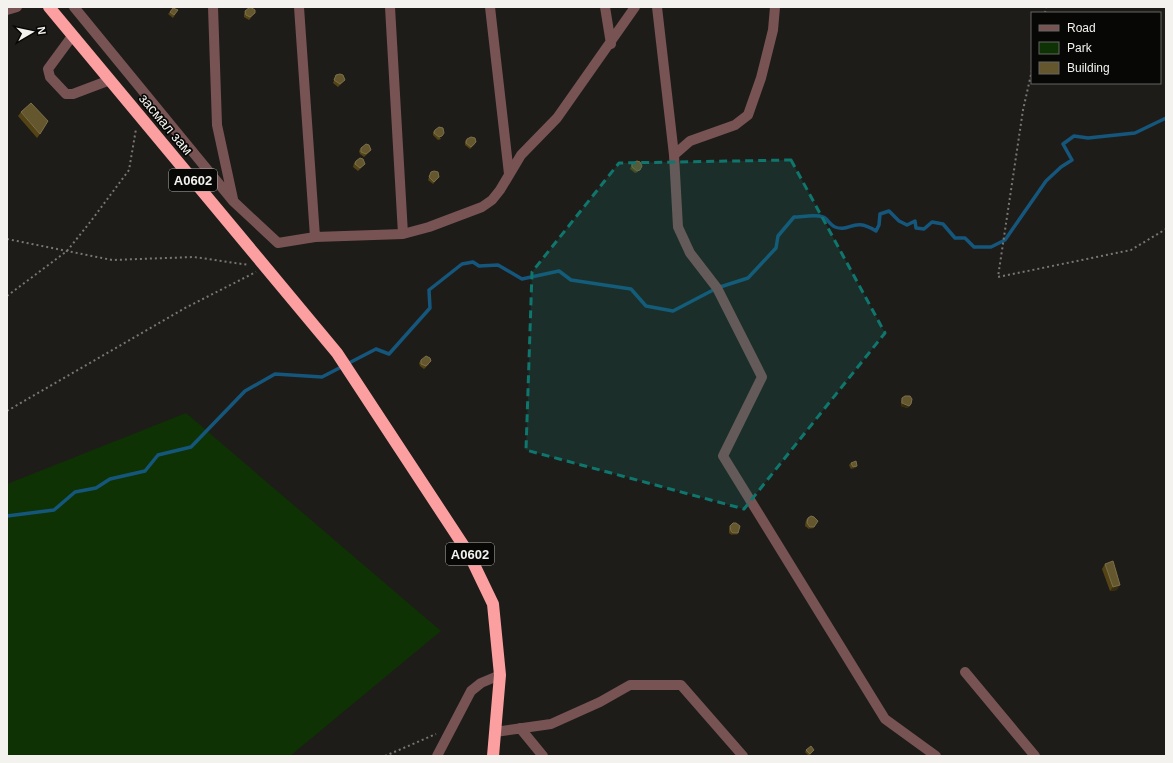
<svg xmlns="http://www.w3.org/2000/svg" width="1173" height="763" font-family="Helvetica,sans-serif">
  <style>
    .green { fill: #0e3204 }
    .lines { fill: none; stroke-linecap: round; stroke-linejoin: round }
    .stream { stroke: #15567d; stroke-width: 3.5 }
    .path { stroke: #787773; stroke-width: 2; stroke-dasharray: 2 3; stroke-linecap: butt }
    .minor { stroke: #785354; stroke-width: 10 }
    .highway { stroke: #fc9fa1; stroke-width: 12 }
    .wall { fill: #544415 }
    .shaded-wall { fill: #372c0d }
    .building { fill: #65572d; stroke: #7b6f4b }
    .marked { fill: #0f766e; fill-opacity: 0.2; stroke: #0f766e; stroke-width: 3; stroke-dasharray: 8 5; stroke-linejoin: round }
    .labels { text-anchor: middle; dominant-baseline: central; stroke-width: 3.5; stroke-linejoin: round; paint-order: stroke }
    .shield { fill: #070705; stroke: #acaca9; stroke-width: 1 }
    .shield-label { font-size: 13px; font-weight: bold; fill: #f3f2ef }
    .street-label { font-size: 14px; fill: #f3f2ef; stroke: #070705 }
  </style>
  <rect width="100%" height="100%" fill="#1e1c18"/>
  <path class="green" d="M 186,413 L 441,631 L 290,756 L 7,756 L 7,484 Z"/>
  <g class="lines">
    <path class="stream" d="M 7,516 L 54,510 L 75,492 L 96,488 L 110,479 L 145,471 L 158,455 L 191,447 L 245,391 L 275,374 L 322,377 L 376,349 L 389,354 L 430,308 L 429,290 L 462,264 L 473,262 L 479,266 L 498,265 L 522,279 L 559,271 L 571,280 L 631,289 L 646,306 L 673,311 L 717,288 L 748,278 L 776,248 L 778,236 L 794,217 C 802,217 815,214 823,217 C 827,218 830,225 835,227 C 850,233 853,216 876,231 L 879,225 L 880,214 L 889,211 L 899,221 L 907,225 L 915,221 L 916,228 L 924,229 L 932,222 L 943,224 L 955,238 L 965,238 L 974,247 L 991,247 L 1005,240 L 1046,181 L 1061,167 L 1072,160 L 1063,144 L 1074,136 L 1088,138 L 1135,133 L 1166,118"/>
    <path class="path" d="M 1045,13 L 1046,7
      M 1032,70 L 1023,110 L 998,277 L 1131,250 L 1166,229
      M 7,239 L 112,260 L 194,257 L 249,265
      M 7,296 L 67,251 L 91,221 L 129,170 L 136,129
      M 7,411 L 185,308 L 256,272
      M 385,756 L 436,734"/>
    <path class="minor" d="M 74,7 L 233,201 L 278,243 L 315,237 L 403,234 L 429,227 L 482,207 L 492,200 L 500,190 L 521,155 L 557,118 L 635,7
      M 213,7 L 217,125 L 233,199
      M 299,7 L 315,237
      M 390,7 L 403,234
      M 490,7 L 509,174
      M 605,7 L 611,44
      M 657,7 L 674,155 L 678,227 L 690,253 L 717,288 L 762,377 L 723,456 L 885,719 L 936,756
      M 7,10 L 17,7
      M 73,35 L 48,69 L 50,77 L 66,94 L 73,94 L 110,80
      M 674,155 L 690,141 L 735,125 L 748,115 L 761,78 L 773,30 L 775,7
      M 965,672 L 1035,756
      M 520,728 L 543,756
      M 495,732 L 551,724 L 600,702 L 630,685 L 681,685 L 743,756
      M 437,756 L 471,691 L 481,683 L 500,675"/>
    <path class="highway" d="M 49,7 L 337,353 L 469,554 L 493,604 L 500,675 L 493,756"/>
  </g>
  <path class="wall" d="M 173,8 L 178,10 L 173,18 L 168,14 Z
    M 245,11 L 255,13 L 249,20 L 244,17 L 244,14 Z
    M 336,75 L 345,80 L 338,87 L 333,83 Z
    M 21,112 L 40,134 L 37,138 L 18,116 Z
    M 435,130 L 441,139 L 438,140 L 433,135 L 433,132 Z
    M 467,139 L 475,144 L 470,149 L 465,145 L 465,141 Z
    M 361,148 L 371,150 L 364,157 L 360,154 L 359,151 Z
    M 356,161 L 365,164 L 358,171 L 353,167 L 354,163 Z
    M 632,163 L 638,172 L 635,173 L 630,169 Z
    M 431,172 L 439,177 L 433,184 L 428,180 Z
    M 421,360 L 429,364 L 424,369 L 420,366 L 419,363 Z
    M 902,398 L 911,404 L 910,406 L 907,408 L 901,406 L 901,401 Z
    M 851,463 L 857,466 L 855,468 L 851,469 L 849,465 Z
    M 808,518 L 812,529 L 809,529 L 805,526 L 806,520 Z
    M 730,526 L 737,535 L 732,535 L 729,533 L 729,528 Z
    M 1105,564 L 1117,590 L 1110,591 L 1102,569 Z
    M 806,750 L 814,750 L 809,756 L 805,752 Z"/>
  <path class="shaded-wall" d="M 902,403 L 911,404 L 910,406 L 907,408 L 901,406 Z
    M 857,466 L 855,468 L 851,469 L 853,467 Z
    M 810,527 L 814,527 L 812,529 L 809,529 Z
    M 733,533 L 738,533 L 737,535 L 732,535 Z
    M 1120,585 L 1117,590 L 1110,591 L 1113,587 Z"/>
  <path class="building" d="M 250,7 L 255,10 L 255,13 L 250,17 L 246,15 L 245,11 Z
    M 173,8 L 178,10 L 174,15 L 170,12 Z
    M 340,74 L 343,75 L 345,80 L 340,84 L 334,80 L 336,75 Z
    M 31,103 L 48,121 L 40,134 L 21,112 Z
    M 439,127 L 443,128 L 444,133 L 442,136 L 439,137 L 434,133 L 435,130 Z
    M 471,137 L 475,138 L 476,142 L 471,147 L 466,143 L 467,139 Z
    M 366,144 L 369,145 L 371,150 L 366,154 L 361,152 L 361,148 Z
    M 360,158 L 363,159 L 365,164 L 360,168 L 355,164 L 356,161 Z
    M 637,161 L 640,162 L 642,166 L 640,170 L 637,171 L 632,167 L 632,163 Z
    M 434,171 L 438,172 L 439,177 L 434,182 L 429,177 L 431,172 Z
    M 426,356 L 430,358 L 431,361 L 426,366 L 421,364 L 421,360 Z
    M 905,396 L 910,396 L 912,399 L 911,404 L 909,406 L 902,403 L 902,398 Z
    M 856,461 L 857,466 L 853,467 L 851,463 Z
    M 811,516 L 814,517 L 818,521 L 814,527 L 810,527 L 807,523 L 808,518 Z
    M 733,523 L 736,523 L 740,526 L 738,533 L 733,533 L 731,531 L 730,526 Z
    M 1113,561 L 1120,585 L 1113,587 L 1105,564 Z
    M 811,746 L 814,750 L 810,754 L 806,750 Z"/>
  <path class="marked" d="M 791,160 L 885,333 L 744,509 L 526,450 L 532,272 L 619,163 Z"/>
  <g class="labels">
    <g class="shield">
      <rect x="169" y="169" width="48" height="22" rx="3"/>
      <rect x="446" y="543" width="48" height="22" rx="3"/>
    </g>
    <g class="shield-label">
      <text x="193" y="180">A0602</text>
      <text x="470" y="554">A0602</text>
    </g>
    <g class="street-label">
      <text transform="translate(166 124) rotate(50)">засмал зам</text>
    </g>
  </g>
  <rect width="1173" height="763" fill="none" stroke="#f3f2ef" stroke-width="16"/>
  <rect x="1031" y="12" width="130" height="72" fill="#070705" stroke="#656563"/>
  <rect x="1039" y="25" width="20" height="6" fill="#785354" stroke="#656563"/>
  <text x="1067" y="32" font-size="12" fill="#f3f2ef">Road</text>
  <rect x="1039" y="42" width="20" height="12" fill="#0e3204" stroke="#656563"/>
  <text x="1067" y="52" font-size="12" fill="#f3f2ef">Park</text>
  <rect x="1039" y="62" width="20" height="12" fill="#65572d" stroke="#656563"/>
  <text x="1067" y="72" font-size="12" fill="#f3f2ef">Building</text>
  <g transform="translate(32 32) rotate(81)" stroke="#070705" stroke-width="3" paint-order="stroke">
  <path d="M0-3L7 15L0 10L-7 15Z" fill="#f3f2ef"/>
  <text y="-6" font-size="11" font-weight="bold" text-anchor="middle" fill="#f3f2ef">N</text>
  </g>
</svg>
